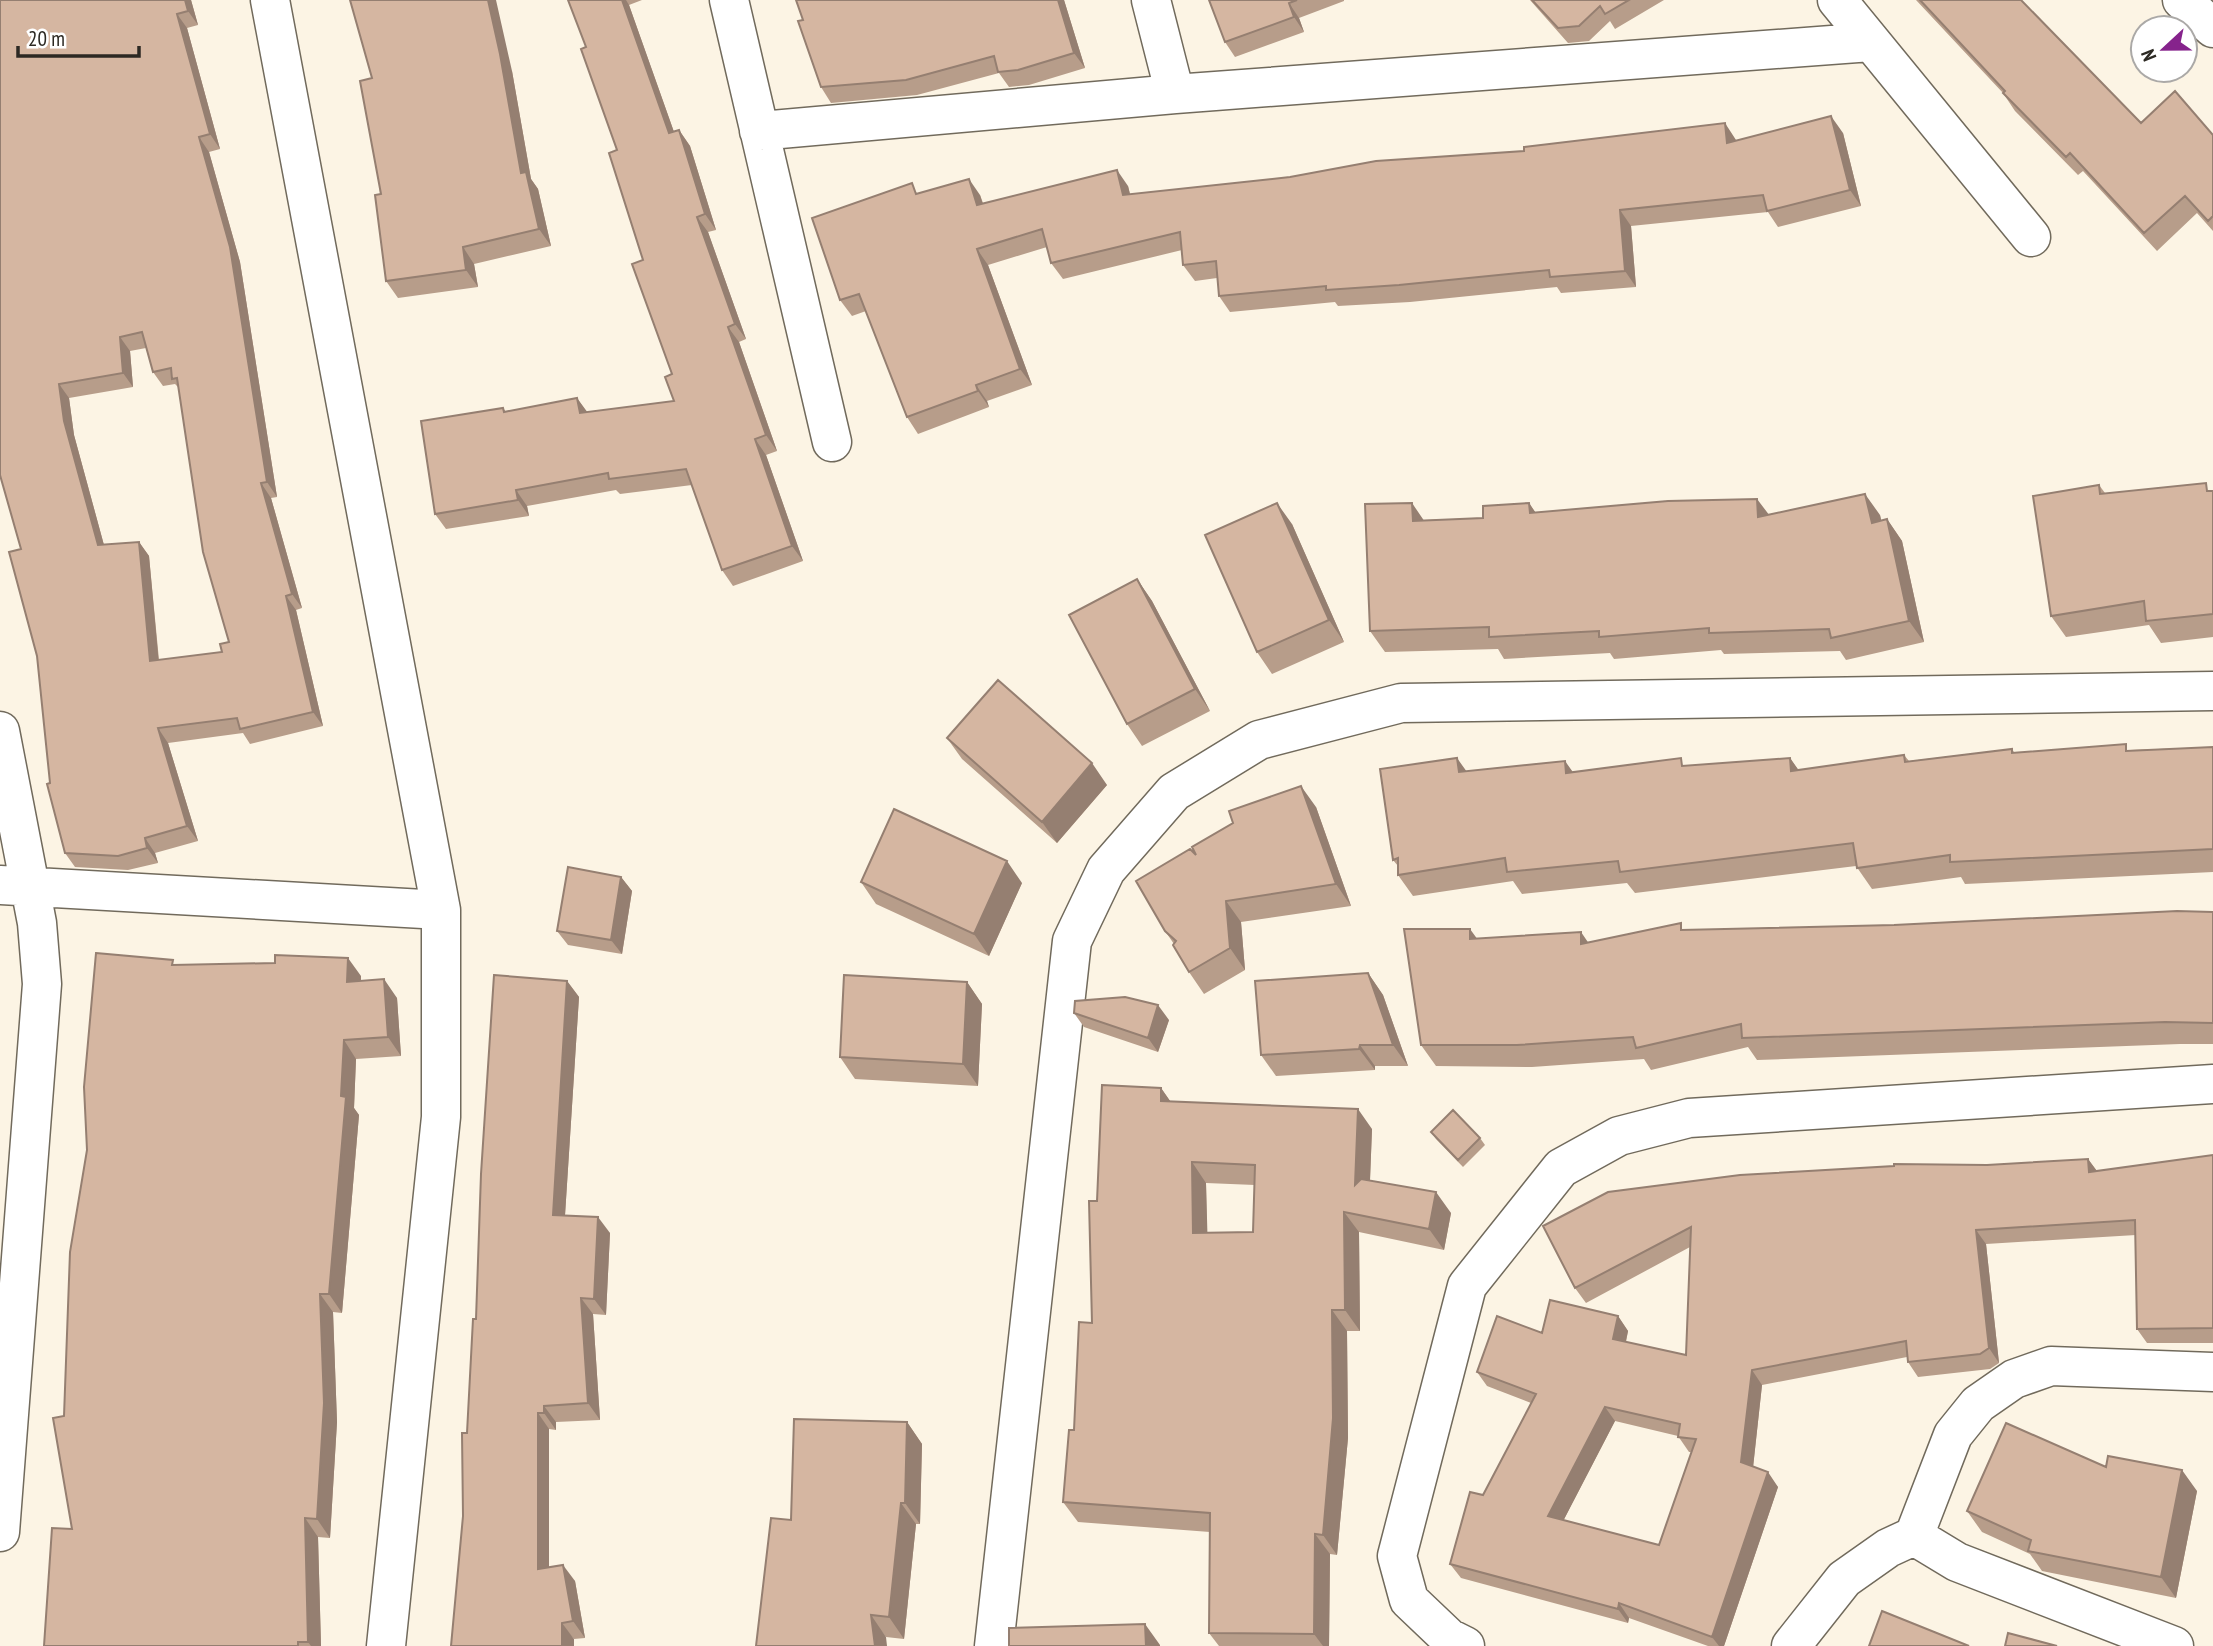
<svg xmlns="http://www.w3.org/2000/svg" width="2213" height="1646" font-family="'PT Sans Narrow',sans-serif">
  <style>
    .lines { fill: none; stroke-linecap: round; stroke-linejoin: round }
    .minor-casing { stroke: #716a5c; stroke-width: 41 }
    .minor { stroke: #fff; stroke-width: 38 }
    .wall { fill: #b79d8a; fill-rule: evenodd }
    .shaded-wall { fill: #957f71 }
    .building { fill: #d5b6a1; stroke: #957f71; stroke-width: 2; fill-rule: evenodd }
  </style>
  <rect width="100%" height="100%" fill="#fcf4e4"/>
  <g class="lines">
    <g class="minor-casing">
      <path id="minor" d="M 270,0 L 441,910 L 441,1117 L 386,1646
        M 729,0 L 832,442
        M 1151,0 L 1175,94
        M 1837,0 L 2031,237
        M 2182,0 L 2213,28
        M 759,131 L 1175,94 L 1871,42
        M 0,731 L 37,923 L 42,984 L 0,1532
        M 0,885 L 441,910
        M 1914,1536 L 1953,1435 L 1978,1404 L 2014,1379 L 2051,1366 L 2213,1372
        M 994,1646 L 1072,941 L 1106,870 L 1174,792 L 1259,740 L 1401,703 L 2213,691
        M 1465,1646 L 1449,1638 L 1409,1600 L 1397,1556 L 1467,1286 L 1561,1168 L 1619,1136 L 1689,1118 L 2213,1084
        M 1791,1646 L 1844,1579 L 1888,1548 L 1914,1536 L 1957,1562 L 2174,1646"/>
    </g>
    <use href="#minor" class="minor"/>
  </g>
  <path class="wall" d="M 0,0 L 191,0 L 198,25 L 187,28 L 220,149 L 209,152 L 240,262 L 277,497 L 271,498 L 302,608 L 296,610 L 323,726 L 250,744 L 243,733 L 168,743 L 198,841 L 155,853 L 158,863 L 128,870 L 75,867 L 65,853 L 50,783 L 37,656 L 21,549 ZM 146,348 L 153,372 L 163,386 L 175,384 L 178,387 L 229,642 L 222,652 L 159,660 L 149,556 L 139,542 L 104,545 L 74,435 L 69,398 L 133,387 L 130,351 Z
    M 568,0 L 642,0 L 629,5 L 674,132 L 679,130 L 690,146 L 716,230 L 708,232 L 746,339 L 739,342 L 777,451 L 766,455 L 803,561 L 733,586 L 722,570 L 692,485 L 620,494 L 616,490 L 527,506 L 529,516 L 446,529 L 435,514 L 503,408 L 506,412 L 577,398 L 587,413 L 674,401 L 672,374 L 643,260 L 617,150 L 586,47 Z
    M 1064,0 L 1085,68 L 1029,85 L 1009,87 L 999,73 L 917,95 L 831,103 L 821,87 L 803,20 Z
    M 1209,0 L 1344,0 L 1344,1 L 1299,18 L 1304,32 L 1235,57 L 1225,42 Z
    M 1530,0 L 1664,0 L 1615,29 L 1610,21 L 1589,41 L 1568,43 Z
    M 1916,0 L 2021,0 L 2141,123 L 2213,135 L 2213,231 L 2197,213 L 2157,251 L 2083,171 L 2078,175 L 2015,111 L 2003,93 Z
    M 512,71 L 531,179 L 538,189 L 551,246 L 474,264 L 478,287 L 398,298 L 386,281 L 372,78 Z
    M 1843,133 L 1861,206 L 1778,227 L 1768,212 L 1631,226 L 1636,287 L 1561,293 L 1557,287 L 1410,302 L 1338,306 L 1335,302 L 1230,312 L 1219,296 L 1217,278 L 1195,281 L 1183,265 L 1182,250 L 1063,279 L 1051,263 L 1047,247 L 988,265 L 1032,385 L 987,401 L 989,407 L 918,434 L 907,417 L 866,311 L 852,316 L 840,300 L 919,193 L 980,195 L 983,203 L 1128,186 L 1130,194 L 1736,140 L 1737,141 Z
    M 2099,485 L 2105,493 L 2213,491 L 2213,637 L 2161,643 L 2149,625 L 2066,637 L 2051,616 Z
    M 1529,503 L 1535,512 L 1880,515 L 1881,521 L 1887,519 L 1902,541 L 1924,642 L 1846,660 L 1840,651 L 1724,654 L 1721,650 L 1614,659 L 1610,653 L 1504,659 L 1498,649 L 1385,652 L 1370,631 L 1424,520 L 1483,518 Z
    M 1292,524 L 1344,642 L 1272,674 L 1257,652 Z
    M 1137,579 L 1152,601 L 1210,711 L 1142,746 L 1127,724 Z
    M 947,738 L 1107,785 L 1057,843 L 962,759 Z
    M 2213,747 L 2213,872 L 1965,884 L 1961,877 L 1872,889 L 1856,866 L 1635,893 L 1627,883 L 1522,894 L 1513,881 L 1413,896 L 1398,875 L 1398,866 L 1393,860 L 1466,771 L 1572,772 L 1686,766 L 1790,758 L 1798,770 L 1904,755 L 1909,761 L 2012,749 L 2014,752 L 2130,750 Z
    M 1316,807 L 1351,906 L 1241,922 L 1245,970 L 1204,994 L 1189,972 L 1174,944 L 1165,931 L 1196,855 Z
    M 621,877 L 632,891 L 622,954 L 568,945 L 557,931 Z
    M 861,882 L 1022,883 L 989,956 L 876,904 Z
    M 2213,912 L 2213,1044 L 2180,1044 L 1757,1060 L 1748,1047 L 1651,1070 L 1644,1059 L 1532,1067 L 1436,1066 L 1421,1045 L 1477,939 L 1588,943 L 1686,930 L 1894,925 Z
    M 176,965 L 361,976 L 361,981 L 397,998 L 401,1056 L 356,1059 L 354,1108 L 359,1115 L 342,1313 L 333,1312 L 337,1422 L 330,1538 L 318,1537 L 321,1646 L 44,1646 L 72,1529 L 64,1416 Z
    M 1368,973 L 1383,995 L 1408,1066 L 1375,1066 L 1375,1070 L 1276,1076 L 1261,1055 Z
    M 567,981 L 579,997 L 565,1215 L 610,1233 L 606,1315 L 593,1314 L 600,1420 L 556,1422 L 556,1430 L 549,1429 L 549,1567 L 575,1581 L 585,1638 L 574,1639 L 463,1516 L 467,1433 L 476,1319 Z
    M 967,982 L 982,1004 L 978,1086 L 855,1079 L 840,1057 Z
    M 1074,1013 L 1169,1020 L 1158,1052 L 1084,1027 Z
    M 1161,1088 L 1170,1101 L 1372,1129 L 1370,1180 L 1451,1213 L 1444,1250 L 1359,1232 L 1360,1331 L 1347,1331 L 1348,1438 L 1337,1555 L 1330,1554 L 1329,1646 L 1219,1646 L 1209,1633 L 1210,1532 L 1078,1522 L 1063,1502 L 1092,1323 L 1097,1201 ZM 1206,1183 L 1255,1185 L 1253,1232 L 1207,1233 Z
    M 1431,1132 L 1480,1138 L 1485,1145 L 1463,1167 L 1436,1139 Z
    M 2213,1155 L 2213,1343 L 2147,1343 L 2137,1329 L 2136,1235 L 1986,1244 L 1999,1363 L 1990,1369 L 1918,1377 L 1908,1362 L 1907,1357 L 1762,1385 L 1753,1467 L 1778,1487 L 1724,1646 L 1708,1646 L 1629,1618 L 1628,1623 L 1461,1578 L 1450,1564 L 1483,1495 L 1531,1403 L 1487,1386 L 1477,1372 L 1542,1333 L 1618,1316 L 1628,1331 L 1626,1342 L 1686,1355 L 1690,1247 L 1586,1303 L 1575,1288 L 1543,1226 L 1987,1165 L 2088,1159 L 2097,1171 ZM 1615,1421 L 1678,1436 L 1689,1452 L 1692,1452 L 1659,1545 L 1563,1521 Z
    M 907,1422 L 922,1444 L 920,1524 L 916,1524 L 904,1639 L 886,1637 L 791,1520 Z
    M 2106,1467 L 2197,1491 L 2176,1598 L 2042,1571 L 2030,1554 L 1982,1532 L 1967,1511 Z"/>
  <path class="shaded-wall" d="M 185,0 L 191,0 L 198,25 L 188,11 Z
    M 488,0 L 496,0 L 512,71 L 531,179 L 538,189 L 551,246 L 539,229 L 521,173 Z
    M 622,0 L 626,0 L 629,5 L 680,149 L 669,133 Z
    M 1058,0 L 1064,0 L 1085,68 L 1074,53 Z
    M 1289,3 L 1299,18 L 1304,32 L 1294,17 Z
    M 177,14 L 187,28 L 220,149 L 210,134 Z
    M 1831,116 L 1843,133 L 1861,206 L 1850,190 Z
    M 1725,123 L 1736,140 L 1738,159 L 1727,143 Z
    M 679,130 L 690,146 L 716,230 L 705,214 Z
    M 199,137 L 209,152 L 240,262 L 277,497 L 267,482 Z
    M 1117,170 L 1128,186 L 1134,211 L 1123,195 Z
    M 969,179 L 980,195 L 988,221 L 977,205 Z
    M 1620,210 L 1631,226 L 1636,287 L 1625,271 Z
    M 697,217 L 708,232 L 746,339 L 735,324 Z
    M 463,247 L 474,264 L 478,287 L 466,270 Z
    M 977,249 L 988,265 L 1032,385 L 1020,369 Z
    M 728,327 L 739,342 L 777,451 L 766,435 Z
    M 120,337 L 130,351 L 133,387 L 123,373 Z
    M 59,384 L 69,398 L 74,435 L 108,560 L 98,545 L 64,421 Z
    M 976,385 L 987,401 L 989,407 L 978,391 Z
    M 577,398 L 588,413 L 580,413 Z
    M 755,439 L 766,455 L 803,561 L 792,546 Z
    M 261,483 L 271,498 L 302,608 L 292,594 Z
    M 516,490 L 527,506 L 529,516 L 518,500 Z
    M 1865,494 L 1880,515 L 1887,544 L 1872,523 Z
    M 1757,499 L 1773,520 L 1758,517 Z
    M 1277,503 L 1292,524 L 1344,642 L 1329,620 Z
    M 1412,503 L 1427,525 L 1413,521 Z
    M 1529,503 L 1544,525 L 1530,513 Z
    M 1887,519 L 1902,541 L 1924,642 L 1909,621 Z
    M 139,542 L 149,556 L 160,676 L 150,661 Z
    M 1137,579 L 1152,601 L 1210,711 L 1195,689 Z
    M 286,596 L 296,610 L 323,726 L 313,712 Z
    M 158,728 L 168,743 L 198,841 L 187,826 Z
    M 1457,758 L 1472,779 L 1459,772 Z
    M 1790,758 L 1805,779 L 1791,771 Z
    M 1565,761 L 1580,782 L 1566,773 Z
    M 1092,763 L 1107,785 L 1057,843 L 1042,822 Z
    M 1301,786 L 1316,807 L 1351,906 L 1336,884 Z
    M 145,838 L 155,853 L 158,863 L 147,848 Z
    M 1007,861 L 1022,883 L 989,956 L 974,934 Z
    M 621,877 L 632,891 L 622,954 L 611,940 Z
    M 1226,901 L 1241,922 L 1245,970 L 1230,948 Z
    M 1470,929 L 1486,951 L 1470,939 Z
    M 1581,932 L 1596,954 L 1581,944 Z
    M 348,958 L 361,976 L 360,1001 L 347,982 Z
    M 1368,973 L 1383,995 L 1408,1066 L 1393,1045 Z
    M 384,979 L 397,998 L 401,1056 L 388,1037 Z
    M 567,981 L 579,997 L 564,1231 L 553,1215 Z
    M 967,982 L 982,1004 L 978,1086 L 963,1064 Z
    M 1158,1005 L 1169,1020 L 1158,1052 L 1148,1038 Z
    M 344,1040 L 356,1059 L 354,1108 L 359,1115 L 342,1313 L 329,1294 Z
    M 1360,1045 L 1375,1066 L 1375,1070 L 1359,1049 Z
    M 1161,1088 L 1175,1108 L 1161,1101 Z
    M 1358,1109 L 1372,1129 L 1369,1205 L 1355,1185 Z
    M 2088,1159 L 2099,1174 L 2089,1172 Z
    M 1192,1162 L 1206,1183 L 1208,1254 L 1193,1233 Z
    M 1436,1192 L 1451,1213 L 1444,1250 L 1429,1229 Z
    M 1344,1212 L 1359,1232 L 1360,1331 L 1345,1310 Z
    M 598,1217 L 610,1233 L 606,1315 L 594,1299 Z
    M 1976,1230 L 1986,1244 L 1999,1363 L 1989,1348 Z
    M 320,1294 L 333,1312 L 337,1422 L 330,1538 L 317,1519 Z
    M 581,1298 L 593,1314 L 600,1420 L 588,1403 Z
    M 1332,1310 L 1347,1331 L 1348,1438 L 1337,1555 L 1323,1535 Z
    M 1618,1316 L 1628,1331 L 1623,1354 L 1613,1339 Z
    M 1752,1370 L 1762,1385 L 1752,1477 L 1741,1462 Z
    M 544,1406 L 556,1422 L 556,1430 L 544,1413 Z
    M 1605,1407 L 1615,1421 L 1558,1531 L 1548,1516 Z
    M 538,1413 L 549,1429 L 549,1585 L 538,1569 Z
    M 907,1422 L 922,1444 L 920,1524 L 905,1503 Z
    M 2182,1470 L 2197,1491 L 2176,1598 L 2161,1577 Z
    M 1768,1472 L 1778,1487 L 1724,1646 L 1719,1646 L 1712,1637 Z
    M 901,1503 L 916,1524 L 904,1639 L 889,1617 Z
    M 305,1518 L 318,1537 L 321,1646 L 311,1646 L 308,1642 Z
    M 1315,1534 L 1330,1554 L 1329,1646 L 1323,1646 L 1314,1634 Z
    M 563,1565 L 575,1581 L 585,1638 L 573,1621 Z
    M 1619,1603 L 1629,1618 L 1628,1623 L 1618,1609 Z
    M 871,1615 L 886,1637 L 887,1646 L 875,1646 Z
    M 562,1623 L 574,1639 L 574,1646 L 562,1646 Z
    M 1145,1624 L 1160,1645 L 1160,1646 L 1146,1646 Z"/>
  <path class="building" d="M 0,0 L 185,0 L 188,11 L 177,14 L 210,134 L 199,137 L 230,247 L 267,482 L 261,483 L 292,594 L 286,596 L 313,712 L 240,729 L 237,718 L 158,728 L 187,826 L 145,838 L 147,848 L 118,856 L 65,853 L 47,784 L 50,783 L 37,656 L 9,552 L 21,549 L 0,475 ZM 142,332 L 153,372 L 171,368 L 172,379 L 177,378 L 203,552 L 229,642 L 220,644 L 222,652 L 150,661 L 139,542 L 98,545 L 64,421 L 59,384 L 123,373 L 120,337 Z
    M 350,0 L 488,0 L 500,54 L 521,173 L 526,172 L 539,229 L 463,247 L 466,270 L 386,281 L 375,195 L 381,194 L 360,81 L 372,78 Z
    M 568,0 L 622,0 L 669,133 L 679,130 L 705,214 L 697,217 L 735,324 L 728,327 L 766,435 L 755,439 L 792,546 L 722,570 L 686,469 L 609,479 L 608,473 L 516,490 L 518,500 L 435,514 L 421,421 L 503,408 L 504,412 L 577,398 L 580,413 L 674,401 L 665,377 L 672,374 L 632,264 L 643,260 L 609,153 L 617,150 L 581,49 L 586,47 Z
    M 796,0 L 1058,0 L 1074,53 L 1018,70 L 998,72 L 994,56 L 906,80 L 821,87 L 798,21 L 803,20 Z
    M 1209,0 L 1297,0 L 1289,3 L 1294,17 L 1225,42 Z
    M 1532,0 L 1629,0 L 1605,14 L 1600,6 L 1579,26 L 1558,28 Z
    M 1920,0 L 2021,0 L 2141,123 L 2175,91 L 2213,135 L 2213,216 L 2208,221 L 2185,196 L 2144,233 L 2070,153 L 2066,157 L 2003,93 L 2005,91 Z
    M 1831,116 L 1850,190 L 1767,211 L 1763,195 L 1620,210 L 1625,271 L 1550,277 L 1549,270 L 1399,285 L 1326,290 L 1326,286 L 1219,296 L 1216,261 L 1183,265 L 1180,232 L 1051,263 L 1042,229 L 977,249 L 1020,369 L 976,385 L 978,391 L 907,417 L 859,294 L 840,300 L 812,218 L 912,183 L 916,194 L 969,179 L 977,205 L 1117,170 L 1123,195 L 1290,177 L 1376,161 L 1524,151 L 1524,147 L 1725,123 L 1727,143 Z
    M 2206,483 L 2207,491 L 2213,491 L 2213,614 L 2146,621 L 2144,601 L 2051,616 L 2033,496 L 2099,485 L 2100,494 Z
    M 1865,494 L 1872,523 L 1887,519 L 1909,621 L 1831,638 L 1829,629 L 1709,633 L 1709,628 L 1599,637 L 1599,631 L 1489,637 L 1489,627 L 1370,631 L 1365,504 L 1412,503 L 1413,521 L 1483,518 L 1483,506 L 1529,503 L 1530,513 L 1668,501 L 1757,499 L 1758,517 Z
    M 1277,503 L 1329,620 L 1257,652 L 1205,535 Z
    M 1137,579 L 1195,689 L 1127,724 L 1069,615 Z
    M 998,680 L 1092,763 L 1042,822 L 947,738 Z
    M 2126,744 L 2126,751 L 2213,747 L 2213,849 L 1950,862 L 1950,855 L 1857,868 L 1853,843 L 1620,872 L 1618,861 L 1507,872 L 1505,858 L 1398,875 L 1398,858 L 1393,860 L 1380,769 L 1457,758 L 1459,772 L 1565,761 L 1566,773 L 1681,758 L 1682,766 L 1790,758 L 1791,771 L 1904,755 L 1905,762 L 2012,749 L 2012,753 Z
    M 1301,786 L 1336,884 L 1226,901 L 1230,948 L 1189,972 L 1173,945 L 1176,941 L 1165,931 L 1136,881 L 1190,849 L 1196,855 L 1192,847 L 1233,823 L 1229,811 Z
    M 894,809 L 1007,861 L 974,934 L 861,882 Z
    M 568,867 L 621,877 L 611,940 L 557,931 Z
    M 2177,911 L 2213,912 L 2213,1023 L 2165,1022 L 1742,1038 L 1741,1024 L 1636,1048 L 1633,1037 L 1517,1045 L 1421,1045 L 1404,929 L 1470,929 L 1470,939 L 1581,932 L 1581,944 L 1681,923 L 1681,930 L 1894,925 Z
    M 96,953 L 173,960 L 172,965 L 275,963 L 275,955 L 348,958 L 347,982 L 384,979 L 388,1037 L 344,1040 L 341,1096 L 346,1097 L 329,1294 L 320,1294 L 324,1403 L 317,1519 L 305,1518 L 308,1642 L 298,1642 L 298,1646 L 44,1646 L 52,1528 L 72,1529 L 53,1418 L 64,1416 L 70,1252 L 87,1150 L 84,1087 Z
    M 1368,973 L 1393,1045 L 1360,1045 L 1359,1049 L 1261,1055 L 1255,981 Z
    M 494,975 L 567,981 L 553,1215 L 598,1217 L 594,1299 L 581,1298 L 588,1403 L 544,1406 L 544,1413 L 538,1413 L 538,1569 L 563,1565 L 573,1621 L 562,1623 L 562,1646 L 451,1646 L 463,1516 L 462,1433 L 467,1433 L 473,1319 L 476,1319 L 481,1174 Z
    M 844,975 L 967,982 L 963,1064 L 840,1057 Z
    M 1125,997 L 1158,1005 L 1148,1038 L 1074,1013 L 1075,1001 Z
    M 1102,1085 L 1161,1088 L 1161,1101 L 1358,1109 L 1355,1185 L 1361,1179 L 1436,1192 L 1429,1229 L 1344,1212 L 1345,1310 L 1332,1310 L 1333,1418 L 1323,1535 L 1315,1534 L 1314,1634 L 1209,1633 L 1210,1513 L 1063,1502 L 1069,1430 L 1074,1430 L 1079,1322 L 1092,1323 L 1089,1201 L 1097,1201 ZM 1192,1162 L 1255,1165 L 1253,1232 L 1193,1233 Z
    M 1453,1110 L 1480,1138 L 1458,1160 L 1431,1132 Z
    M 2213,1155 L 2213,1328 L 2137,1329 L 2135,1220 L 1976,1230 L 1989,1348 L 1980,1354 L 1908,1362 L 1906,1341 L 1752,1370 L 1741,1462 L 1768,1472 L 1712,1637 L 1619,1603 L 1618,1609 L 1450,1564 L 1470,1492 L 1483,1495 L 1536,1394 L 1477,1372 L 1497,1316 L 1542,1333 L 1550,1300 L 1618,1316 L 1613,1339 L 1686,1355 L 1691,1227 L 1575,1288 L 1543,1226 L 1608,1192 L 1740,1175 L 1894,1166 L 1894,1164 L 1987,1165 L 2088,1159 L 2089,1172 ZM 1605,1407 L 1680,1424 L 1678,1437 L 1696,1439 L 1659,1545 L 1548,1516 Z
    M 794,1419 L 907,1422 L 905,1503 L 901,1503 L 889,1617 L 871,1615 L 875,1646 L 756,1646 L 771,1518 L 791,1520 Z
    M 2006,1423 L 2106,1467 L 2108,1456 L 2182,1470 L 2161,1577 L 2028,1551 L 2031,1540 L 1967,1511 Z
    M 1882,1611 L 1969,1646 L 1869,1646 Z
    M 1145,1624 L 1146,1646 L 1009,1646 L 1009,1628 Z
    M 2008,1633 L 2057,1646 L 2005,1646 Z"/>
  <g transform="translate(2164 49) rotate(248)"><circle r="33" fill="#ffffff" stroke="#aba9a7" stroke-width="2"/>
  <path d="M0-5L12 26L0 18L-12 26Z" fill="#86238c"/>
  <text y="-10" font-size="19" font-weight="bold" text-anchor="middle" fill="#2c2923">N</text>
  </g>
  <path d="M18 46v10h121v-10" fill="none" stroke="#2c2923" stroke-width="3.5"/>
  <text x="28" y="46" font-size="21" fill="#2c2923" stroke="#ffffff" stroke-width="5" paint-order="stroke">20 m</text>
</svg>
